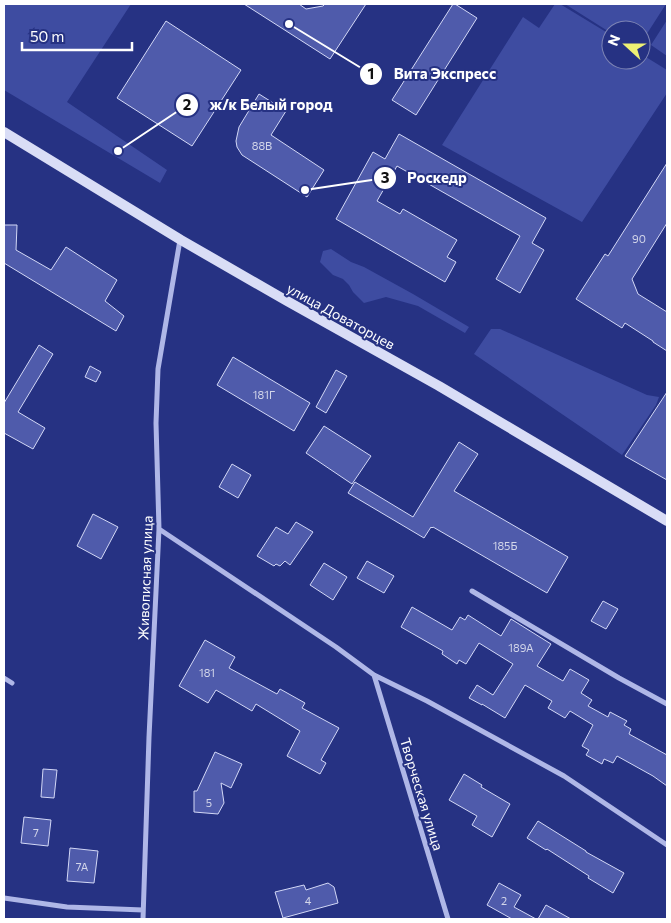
<svg xmlns="http://www.w3.org/2000/svg" width="671" height="923" font-family="Commissioner,sans-serif">
  <style>
    .green { fill: #3e4ca1 }
    .building { fill: #4f5bab; stroke: #d3d8f6 }
    .lines { fill: none; stroke-linecap: round; stroke-linejoin: round }
    .minor { stroke: #afb7e7; stroke-width: 5 }
    .secondary { stroke: #d9ddf6; stroke-width: 10 }
    .labels { text-anchor: middle; dominant-baseline: central; stroke-width: 4; stroke-linejoin: round; paint-order: stroke }
    .number-label { font-size: 11px; fill: #d3d6ea }
    .street-label { font-size: 14px; fill: #fff; stroke: #263283 }
    .leader { fill: none; stroke: #fff; stroke-width: 2 }
    .callout-dot { fill: #fff; stroke: #263283; stroke-width: 2 }
    .mark-label { font-size: 15px; text-anchor: middle; font-weight: bold; fill: #111 }
    .callout-label { font-size: 15px; text-anchor: middle; font-weight: bold; fill: #fff; stroke: #263283; stroke-width: 4; stroke-linejoin: round; paint-order: stroke }
  </style>
  <rect width="100%" height="100%" fill="#263283"/>
  <path class="green" d="M 4,4 L 131,4 L 67,102 L 167,170 L 160,183 L 4,90 Z
    M 555,4 L 560,4 L 611,35 L 611,60 L 641,60 L 641,54 L 667,70 L 667,93 L 582,222 L 442,145 L 523,17 L 539,28 Z
    M 565,4 L 666,4 L 641,43 L 641,30 L 611,30 L 611,33 Z
    M 667,20 L 667,56 L 651,45 Z
    M 331,249 L 351,262 L 364,267 L 413,294 L 469,327 L 465,333 L 418,306 L 386,297 L 364,303 L 353,292 L 349,285 L 343,279 L 333,275 L 320,262 L 323,251 Z
    M 491,329 L 500,329 L 647,395 L 659,397 L 656,405 L 622,455 L 474,354 Z"/>
  <path class="building" d="M 244,4 L 299,4 L 306,9 L 323,6 L 325,4 L 366,4 L 330,59 Z
    M 453,4 L 455,4 L 477,18 L 416,115 L 392,100 Z
    M 166,21 L 241,70 L 192,146 L 117,98 Z
    M 259,94 L 286,111 L 271,135 L 324,170 L 307,197 L 242,155 L 237,147 L 236,141 L 239,127 Z
    M 399,134 L 546,218 L 532,243 L 544,250 L 520,293 L 496,279 L 520,236 L 397,166 L 377,201 L 400,214 L 403,209 L 457,240 L 447,257 L 456,262 L 445,282 L 336,219 L 373,152 L 385,159 Z
    M 667,163 L 667,223 L 632,279 L 638,294 L 667,312 L 667,351 L 653,342 L 653,341 L 625,323 L 622,328 L 576,299 L 605,254 L 608,256 Z
    M 4,225 L 17,225 L 16,250 L 51,270 L 66,247 L 117,280 L 105,301 L 124,316 L 116,331 L 4,263 Z
    M 39,345 L 53,354 L 18,412 L 45,428 L 33,449 L 4,433 L 4,403 Z
    M 233,357 L 310,403 L 294,431 L 217,385 Z
    M 90,366 L 101,372 L 96,382 L 85,377 Z
    M 336,370 L 347,376 L 326,413 L 316,407 Z
    M 667,392 L 667,480 L 625,456 Z
    M 324,426 L 371,456 L 352,484 L 306,453 Z
    M 459,442 L 478,454 L 454,491 L 568,557 L 547,593 L 433,527 L 432,528 L 431,527 L 424,538 L 348,493 L 355,482 L 413,517 Z
    M 232,464 L 251,475 L 238,498 L 219,487 Z
    M 93,514 L 118,527 L 101,559 L 77,546 Z
    M 296,522 L 313,532 L 290,565 L 285,561 L 280,566 L 276,564 L 274,566 L 257,556 L 276,527 L 288,534 Z
    M 367,561 L 394,576 L 384,593 L 357,578 Z
    M 324,563 L 347,577 L 333,600 L 310,585 Z
    M 603,601 L 618,609 L 606,629 L 591,621 Z
    M 412,607 L 452,630 L 460,617 L 465,620 L 468,615 L 501,636 L 511,619 L 551,644 L 537,666 L 563,681 L 570,669 L 589,680 L 581,693 L 592,700 L 588,706 L 608,717 L 610,712 L 627,721 L 624,725 L 631,729 L 629,734 L 667,755 L 667,786 L 653,776 L 617,756 L 613,763 L 604,759 L 602,764 L 586,755 L 589,750 L 582,746 L 593,725 L 570,711 L 565,718 L 548,708 L 552,701 L 525,685 L 505,718 L 482,704 L 482,705 L 469,698 L 477,685 L 493,695 L 513,664 L 479,643 L 466,664 L 459,660 L 457,664 L 442,654 L 443,651 L 401,627 Z
    M 205,640 L 235,657 L 229,668 L 277,694 L 280,689 L 305,703 L 302,708 L 339,728 L 321,760 L 326,763 L 320,774 L 287,756 L 300,731 L 256,704 L 252,711 L 216,690 L 208,703 L 179,686 Z
    M 215,752 L 242,764 L 231,788 L 221,783 L 224,803 L 218,814 L 194,812 L 194,791 L 197,791 Z
    M 43,769 L 57,770 L 54,798 L 41,797 Z
    M 464,774 L 482,785 L 481,787 L 510,804 L 492,837 L 472,825 L 477,816 L 449,800 Z
    M 24,817 L 51,820 L 48,846 L 21,843 Z
    M 538,821 L 586,851 L 586,852 L 624,873 L 613,893 L 588,878 L 589,876 L 547,849 L 546,850 L 527,838 Z
    M 70,848 L 98,851 L 94,883 L 67,881 Z
    M 328,883 L 334,887 L 338,903 L 283,918 L 275,892 L 304,885 L 306,890 Z
    M 499,883 L 521,895 L 514,907 L 536,919 L 512,919 L 487,905 Z
    M 546,905 L 571,919 L 538,919 Z"/>
  <g class="lines">
    <path class="minor" d="M 159,529 L 336,647 L 374,675 L 427,701 L 564,776 L 667,845
      M 472,591 L 619,678 L 667,704
      M 374,675 L 448,919
      M 4,678 L 12,683
      M 4,898 L 67,907 L 143,910
      M 143,919 L 149,737 L 159,529 L 156,423 L 158,369 L 180,240"/>
    <path class="secondary" d="M 4,132 L 181,240 L 287,301 L 439,386 L 667,521"/>
  </g>
  <g class="labels">
    <g class="number-label">
      <text x="262" y="145">88В</text>
      <text x="639" y="238">90</text>
      <text x="264" y="394">181Г</text>
      <text x="505" y="545">185Б</text>
      <text x="521" y="647">189А</text>
      <text x="207" y="672">181</text>
      <text x="209" y="802">5</text>
      <text x="36" y="832">7</text>
      <text x="82" y="866">7А</text>
      <text x="308" y="900">4</text>
      <text x="504" y="900">2</text>
    </g>
    <g class="street-label">
      <text transform="translate(341 316) rotate(29)">улица Доваторцев</text>
      <text transform="translate(145 578) rotate(-88)">Живописная улица</text>
      <text transform="translate(422 794) rotate(73)">Творческая улица</text>
    </g>
  </g>
  <path class="leader" d="M289 24L371 74M118 151L187 105M305 190L385 178"/>
  <g class="callout-dot">
    <circle cx="289" cy="24" r="5"/>
    <circle cx="118" cy="151" r="5"/>
    <circle cx="305" cy="190" r="5"/>
    <circle cx="371" cy="74" r="12"/>
    <circle cx="187" cy="105" r="12"/>
    <circle cx="385" cy="178" r="12"/>
  </g>
  <g class="mark-label">
    <text x="371" y="79">1</text>
    <text x="187" y="110">2</text>
    <text x="385" y="183">3</text>
  </g>
  <g class="callout-label">
    <text x="445" y="79">Вита Экспресс</text>
    <text x="271" y="110">ж/к Белый город</text>
    <text x="437" y="183">Роскедр</text>
  </g>
  <rect width="671" height="923" fill="none" stroke="#ffffff" stroke-width="10"/>
  <g transform="translate(626 45) rotate(291)"><circle r="24" fill="#263283" stroke="#7d84b5"/>
  <path d="M0-4L9 19L0 12L-9 19Z" fill="#edf074"/>
  <text y="-8" font-size="14" font-weight="bold" text-anchor="middle" fill="#ffffff">N</text>
  </g>
  <path d="M22 42v8h110v-8" fill="none" stroke="#ffffff" stroke-width="2.5"/>
  <text x="30" y="42" font-size="15" fill="#ffffff" stroke="#263283" stroke-width="4" paint-order="stroke">50 m</text>
</svg>
